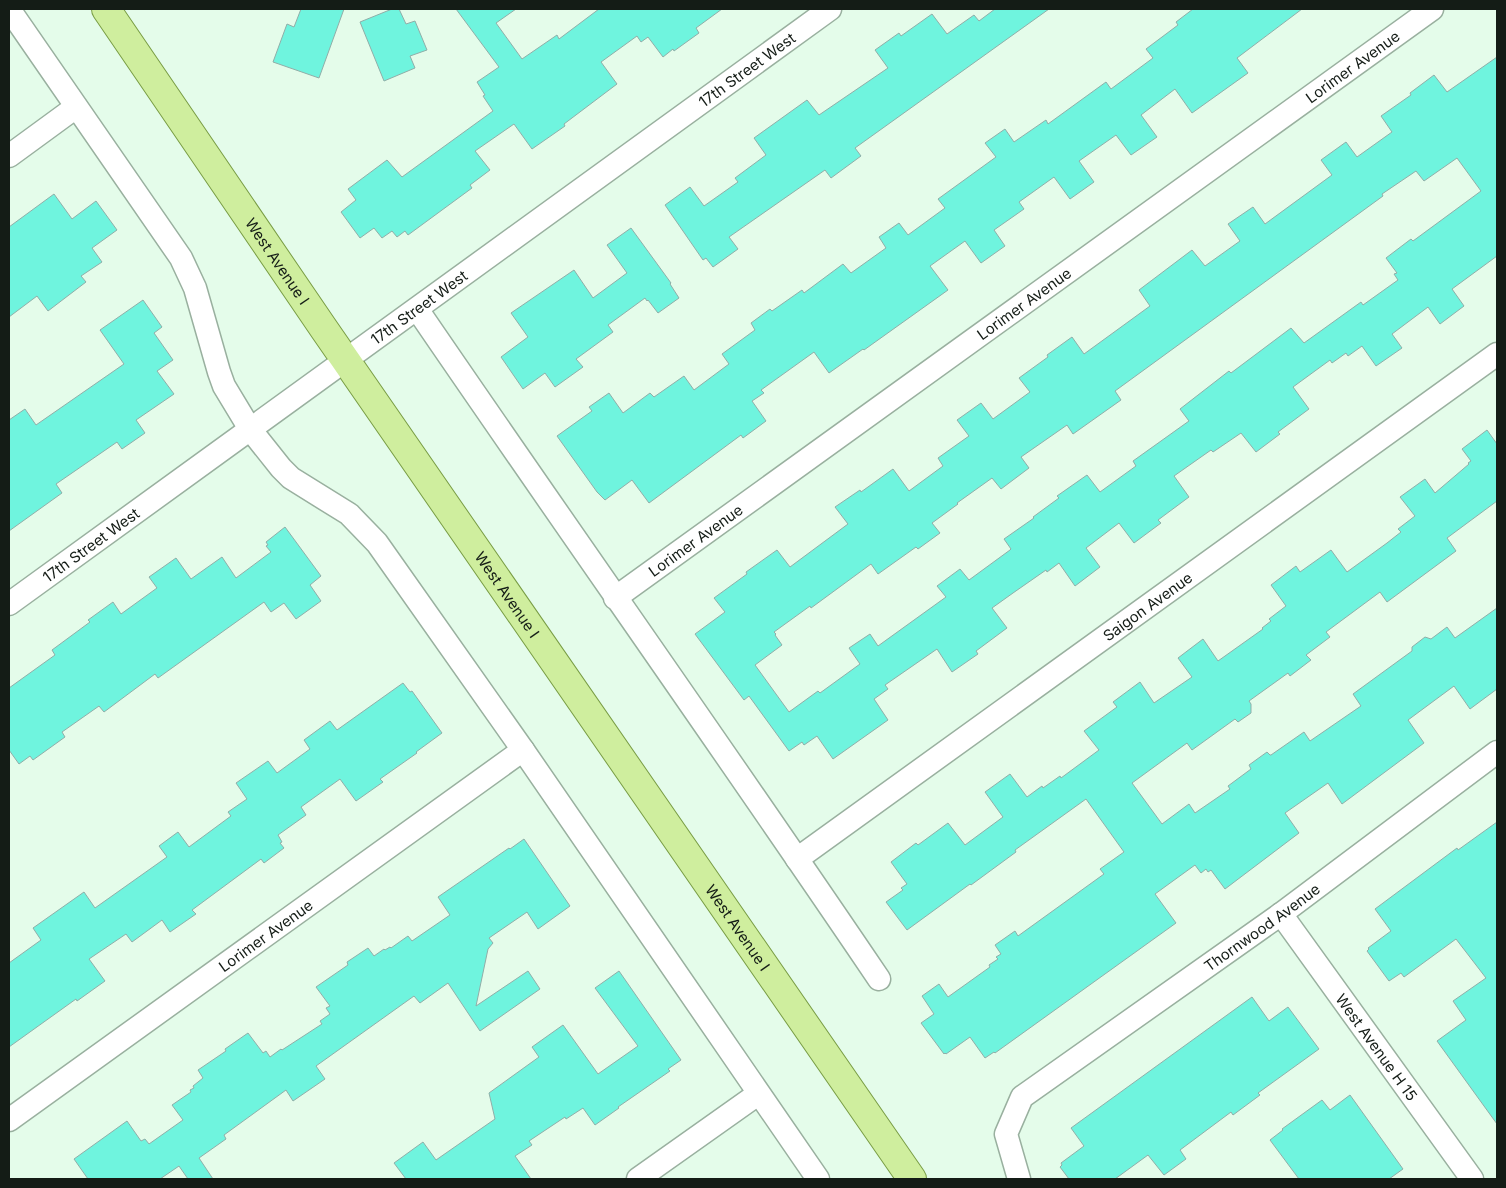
<svg xmlns="http://www.w3.org/2000/svg" width="1506" height="1188" font-family="Inter,sans-serif">
  <style>
    .building { fill: #6ff4de; stroke: #90aea8; fill-rule: evenodd }
    .lines { fill: none; stroke-linecap: round; stroke-linejoin: round }
    .street-casing { stroke: #99b09f; stroke-width: 25 }
    .primary-casing { stroke: #799d45; stroke-width: 30 }
    .street { stroke: #fff; stroke-width: 22 }
    .primary { stroke: #cfee9e; stroke-width: 28 }
    .labels { text-anchor: middle; dominant-baseline: central; stroke-width: 4.5; stroke-linejoin: round; paint-order: stroke }
    .street-label { font-size: 15px; fill: #141c16; stroke: #e4fcea }
  </style>
  <rect width="100%" height="100%" fill="#e4fcea"/>
  <path class="building" d="M 301,9 L 344,9 L 319,78 L 273,62 L 287,24 L 294,27 Z
    M 392,9 L 399,9 L 406,24 L 415,21 L 427,50 L 410,56 L 415,68 L 384,81 L 360,22 Z
    M 456,9 L 516,9 L 496,23 L 522,59 L 557,35 L 559,39 L 599,9 L 722,9 L 696,28 L 699,33 L 674,51 L 673,49 L 663,57 L 648,37 L 641,42 L 637,36 L 601,62 L 617,84 L 564,124 L 565,126 L 532,149 L 514,124 L 475,151 L 490,170 L 470,185 L 472,188 L 408,235 L 405,231 L 397,237 L 392,231 L 382,238 L 374,228 L 360,238 L 341,212 L 356,200 L 348,189 L 387,160 L 402,177 L 493,111 L 483,96 L 485,95 L 477,82 L 499,67 Z
    M 995,9 L 1049,9 L 855,148 L 861,156 L 831,178 L 825,170 L 729,237 L 738,249 L 713,267 L 706,258 L 703,260 L 665,205 L 690,187 L 704,206 L 738,182 L 735,178 L 766,155 L 754,138 L 807,100 L 819,115 L 888,68 L 875,50 L 899,33 L 901,36 L 932,14 L 947,34 L 974,15 L 979,21 Z
    M 1193,9 L 1302,9 L 1237,58 L 1248,73 L 1192,113 L 1175,89 L 1141,115 L 1157,137 L 1131,155 L 1116,135 L 1079,161 L 1094,182 L 1070,199 L 1054,177 L 1019,202 L 1024,209 L 994,230 L 1005,246 L 981,263 L 965,241 L 930,266 L 948,290 L 864,350 L 863,349 L 829,373 L 814,352 L 761,390 L 764,393 L 752,401 L 766,421 L 743,438 L 741,435 L 649,503 L 632,480 L 605,500 L 597,492 L 557,436 L 592,411 L 589,407 L 609,393 L 623,413 L 650,393 L 654,397 L 684,376 L 694,390 L 729,364 L 722,354 L 755,330 L 751,323 L 770,309 L 772,311 L 802,290 L 804,293 L 843,264 L 851,273 L 886,248 L 879,237 L 899,223 L 908,235 L 945,208 L 938,199 L 996,157 L 985,143 L 1005,129 L 1014,142 L 1046,120 L 1048,124 L 1106,82 L 1111,89 L 1153,58 L 1146,49 L 1178,25 L 1176,22 Z
    M 1497,57 L 1497,256 L 1452,289 L 1464,306 L 1440,324 L 1428,307 L 1392,334 L 1402,348 L 1376,366 L 1362,346 L 1348,356 L 1346,353 L 1332,363 L 1330,360 L 1293,387 L 1309,409 L 1278,432 L 1280,434 L 1256,452 L 1241,433 L 1213,452 L 1211,450 L 1174,476 L 1189,497 L 1158,520 L 1161,523 L 1134,543 L 1119,523 L 1086,548 L 1100,567 L 1075,586 L 1059,563 L 1047,572 L 1046,570 L 1013,593 L 992,608 L 1007,628 L 976,651 L 978,654 L 952,672 L 937,649 L 885,685 L 888,689 L 874,699 L 888,720 L 833,759 L 817,736 L 804,745 L 802,742 L 789,751 L 749,696 L 744,700 L 695,634 L 725,612 L 714,598 L 747,574 L 746,572 L 777,550 L 790,567 L 848,524 L 835,507 L 860,490 L 861,492 L 893,469 L 909,491 L 943,466 L 938,458 L 969,436 L 957,420 L 981,403 L 993,419 L 1030,392 L 1019,378 L 1048,357 L 1047,355 L 1072,337 L 1084,354 L 1150,306 L 1139,290 L 1192,250 L 1205,266 L 1240,241 L 1228,224 L 1253,207 L 1265,224 L 1332,175 L 1321,160 L 1346,142 L 1357,157 L 1392,132 L 1381,116 L 1411,95 L 1410,93 L 1434,75 L 1447,92 ZM 1457,158 L 1481,191 L 1413,241 L 1411,239 L 1386,258 L 1397,273 L 1394,274 L 1398,280 L 1363,305 L 1361,302 L 1304,343 L 1291,328 L 1231,373 L 1229,371 L 1180,409 L 1189,421 L 1133,461 L 1136,466 L 1100,492 L 1087,475 L 1057,496 L 1059,498 L 1033,517 L 1034,518 L 1004,539 L 1011,549 L 1010,550 L 969,580 L 960,569 L 937,586 L 946,597 L 878,646 L 870,634 L 849,648 L 860,664 L 820,693 L 818,691 L 789,712 L 755,665 L 782,645 L 775,635 L 776,634 L 774,632 L 810,606 L 811,608 L 871,564 L 878,574 L 916,547 L 918,549 L 940,533 L 932,523 L 958,504 L 957,503 L 992,478 L 1001,489 L 1029,468 L 1021,457 L 1067,425 L 1073,434 L 1121,400 L 1115,391 L 1383,196 L 1382,194 L 1416,171 L 1424,181 Z
    M 54,194 L 72,219 L 96,201 L 117,230 L 92,248 L 102,262 L 81,276 L 86,282 L 48,311 L 37,296 L 9,317 L 9,227 Z
    M 631,228 L 671,283 L 670,284 L 679,298 L 658,313 L 648,300 L 647,301 L 645,298 L 608,325 L 613,332 L 576,359 L 583,367 L 555,387 L 545,373 L 523,389 L 501,357 L 528,337 L 511,313 L 574,270 L 593,298 L 627,273 L 607,245 Z
    M 143,300 L 162,327 L 154,333 L 173,360 L 157,371 L 174,394 L 136,420 L 145,433 L 122,449 L 117,442 L 56,484 L 62,493 L 9,531 L 9,420 L 25,409 L 36,425 L 124,364 L 100,330 Z
    M 1487,430 L 1497,444 L 1497,501 L 1447,538 L 1456,551 L 1387,602 L 1380,592 L 1326,632 L 1330,637 L 1306,655 L 1311,660 L 1290,676 L 1288,673 L 1249,701 L 1251,704 L 1251,713 L 1238,722 L 1235,719 L 1192,750 L 1187,743 L 1132,783 L 1162,824 L 1189,804 L 1195,813 L 1230,789 L 1228,786 L 1251,769 L 1249,765 L 1267,752 L 1270,755 L 1271,755 L 1304,732 L 1310,741 L 1361,706 L 1353,694 L 1412,651 L 1412,647 L 1425,637 L 1431,639 L 1447,627 L 1455,638 L 1497,608 L 1497,689 L 1470,709 L 1454,686 L 1408,720 L 1424,743 L 1342,804 L 1328,783 L 1285,813 L 1299,833 L 1225,889 L 1211,870 L 1208,872 L 1206,869 L 1201,873 L 1195,865 L 1155,894 L 1176,923 L 995,1053 L 994,1052 L 985,1058 L 970,1037 L 946,1054 L 945,1053 L 944,1054 L 921,1023 L 934,1014 L 922,996 L 939,984 L 948,997 L 990,967 L 989,965 L 998,959 L 996,957 L 1001,954 L 995,945 L 1015,931 L 1018,936 L 1104,874 L 1100,869 L 1124,852 L 1086,799 L 1015,850 L 1016,852 L 971,885 L 970,884 L 907,930 L 886,902 L 903,890 L 901,888 L 907,884 L 891,862 L 916,843 L 918,845 L 948,823 L 965,845 L 1003,817 L 985,792 L 1010,774 L 1027,797 L 1042,786 L 1043,788 L 1060,776 L 1061,778 L 1099,750 L 1084,731 L 1117,707 L 1113,702 L 1140,682 L 1154,703 L 1192,677 L 1178,658 L 1203,639 L 1218,661 L 1263,629 L 1262,628 L 1271,621 L 1269,619 L 1286,606 L 1271,585 L 1296,566 L 1300,572 L 1331,550 L 1347,572 L 1387,543 L 1401,532 L 1398,529 L 1415,516 L 1400,497 L 1425,479 L 1435,493 L 1469,464 L 1468,463 L 1471,461 L 1462,449 Z
    M 285,527 L 321,576 L 310,585 L 321,601 L 296,619 L 284,603 L 271,612 L 264,602 L 158,678 L 155,674 L 104,712 L 99,706 L 62,732 L 65,737 L 33,760 L 30,756 L 19,764 L 9,750 L 9,688 L 55,655 L 52,650 L 90,622 L 88,620 L 113,602 L 121,614 L 157,588 L 149,577 L 176,558 L 191,579 L 222,557 L 236,578 L 271,552 L 266,546 L 268,545 L 266,542 Z
    M 403,683 L 410,692 L 412,691 L 442,733 L 416,752 L 417,753 L 380,779 L 383,782 L 356,801 L 340,779 L 301,807 L 306,815 L 278,835 L 282,842 L 280,843 L 284,848 L 264,863 L 261,859 L 192,910 L 196,914 L 170,932 L 162,920 L 132,942 L 126,934 L 89,959 L 105,981 L 77,1001 L 76,999 L 9,1047 L 9,963 L 41,940 L 33,928 L 84,892 L 95,908 L 167,857 L 159,846 L 178,832 L 189,847 L 231,816 L 228,812 L 247,799 L 236,783 L 268,761 L 277,773 L 310,749 L 304,740 L 330,721 L 337,730 Z
    M 1497,822 L 1497,1124 L 1437,1041 L 1466,1020 L 1453,1001 L 1486,978 L 1456,939 L 1404,977 L 1401,973 L 1389,981 L 1367,951 L 1369,949 L 1368,948 L 1391,931 L 1375,909 L 1457,848 L 1458,850 Z
    M 524,839 L 570,906 L 538,929 L 527,912 L 489,938 L 493,943 L 488,949 L 476,1006 L 528,971 L 540,989 L 480,1031 L 448,983 L 420,1003 L 414,996 L 316,1066 L 325,1079 L 293,1101 L 286,1090 L 224,1135 L 226,1139 L 199,1158 L 213,1179 L 188,1179 L 179,1166 L 160,1179 L 88,1179 L 74,1159 L 127,1121 L 141,1141 L 145,1139 L 149,1144 L 183,1120 L 172,1105 L 191,1092 L 190,1090 L 194,1088 L 193,1086 L 203,1078 L 198,1070 L 226,1051 L 225,1049 L 248,1033 L 263,1053 L 266,1051 L 270,1057 L 281,1049 L 282,1050 L 322,1024 L 320,1021 L 330,1014 L 326,1008 L 330,1006 L 316,987 L 348,965 L 347,962 L 368,948 L 374,956 L 384,949 L 385,950 L 390,947 L 391,948 L 408,936 L 412,941 L 450,915 L 438,897 L 509,848 L 510,849 Z
    M 619,971 L 681,1060 L 668,1069 L 670,1071 L 618,1107 L 619,1108 L 595,1125 L 583,1108 L 566,1119 L 565,1117 L 529,1141 L 532,1145 L 515,1156 L 531,1179 L 406,1179 L 394,1163 L 423,1142 L 436,1160 L 495,1119 L 489,1093 L 539,1057 L 532,1047 L 563,1025 L 598,1074 L 638,1046 L 595,988 Z
    M 1252,997 L 1269,1021 L 1288,1007 L 1319,1049 L 1258,1093 L 1260,1095 L 1233,1115 L 1231,1112 L 1180,1150 L 1186,1159 L 1164,1175 L 1148,1155 L 1115,1179 L 1069,1179 L 1060,1167 L 1062,1165 L 1061,1163 L 1084,1146 L 1071,1128 Z
    M 1350,1095 L 1403,1169 L 1389,1179 L 1299,1179 L 1270,1140 L 1283,1130 L 1282,1129 L 1322,1100 L 1330,1110 Z"/>
  <g class="lines">
    <g class="street-casing">
      <g id="street">
        <path d="M 9,9 L 181,258 L 195,288 L 219,372 L 224,386 L 250,429 L 281,468 L 291,478 L 349,514 L 377,543 L 523,750 L 818,1179"/>
        <path d="M 9,156 L 76,107"/>
        <path d="M 417,309 C 570,533 727,754 879,979"/>
        <path id="s1" d="M 615,598 L 1432,9"/>
        <path id="s2" d="M 9,604 L 830,9"/>
        <path id="s3" d="M 797,859 L 1497,354"/>
        <path id="s4" d="M 1281,914 L 1472,1179"/>
        <path id="s5" d="M 9,1120 L 523,750"/>
        <path d="M 638,1179 L 758,1094"/>
        <path id="s6" d="M 1019,1179 L 1006,1134 L 1022,1097 L 1281,914 L 1497,752"/>
      </g>
    </g>
    <g class="primary-casing">
      <g id="primary">
        <path id="s7" d="M 106,9 L 324,329 L 912,1179"/>
      </g>
    </g>
    <use href="#street" class="street"/>
    <use href="#primary" class="primary"/>
  </g>
  <g class="labels">
    <g class="street-label">
      <text stroke="none"><textPath href="#s1" startOffset="909">Lorimer Avenue</textPath></text>
      <text stroke="none"><textPath href="#s2" startOffset="911">17th Street West</textPath></text>
      <text stroke="none"><textPath href="#s7" startOffset="305">West Avenue I</textPath></text>
      <text stroke="none"><textPath href="#s1" startOffset="504">Lorimer Avenue</textPath></text>
      <text stroke="none"><textPath href="#s2" startOffset="506">17th Street West</textPath></text>
      <text stroke="none"><textPath href="#s1" startOffset="99">Lorimer Avenue</textPath></text>
      <text stroke="none"><textPath href="#s2" startOffset="101">17th Street West</textPath></text>
      <text stroke="none"><textPath href="#s7" startOffset="710">West Avenue I</textPath></text>
      <text stroke="none"><textPath href="#s3" startOffset="432">Saigon Avenue</textPath></text>
      <text stroke="none"><textPath href="#s6" startOffset="381">Thornwood Avenue</textPath></text>
      <text stroke="none"><textPath href="#s7" startOffset="1115">West Avenue I</textPath></text>
      <text stroke="none"><textPath href="#s5" startOffset="316">Lorimer Avenue</textPath></text>
      <text stroke="none"><textPath href="#s4" startOffset="164">West Avenue H 15</textPath></text>
    </g>
  </g>
  <rect width="1506" height="1188" fill="none" stroke="#141c16" stroke-width="20"/>
</svg>
